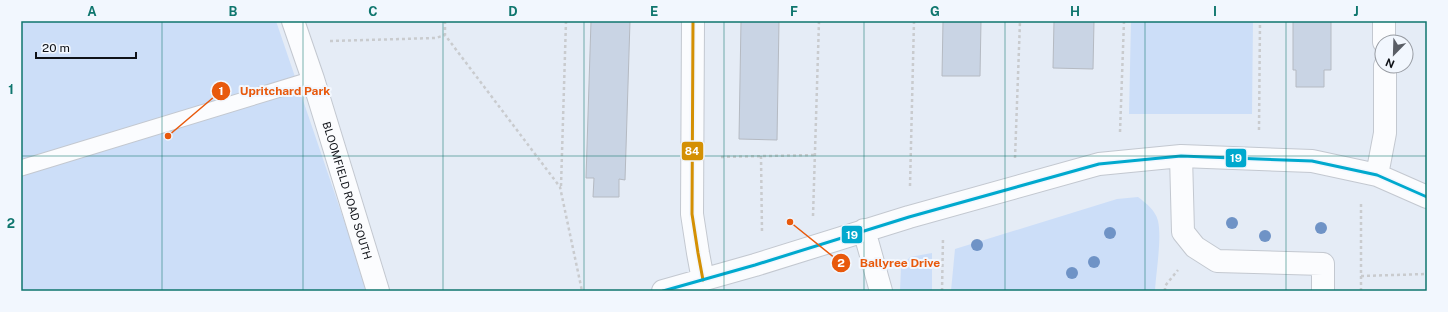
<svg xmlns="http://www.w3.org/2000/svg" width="1448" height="312" font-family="'Public Sans',sans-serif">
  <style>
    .green { fill: #ccdef8 }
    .building { fill: #c9d4e4; stroke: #b5bac2 }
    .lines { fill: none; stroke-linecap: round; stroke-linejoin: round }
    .service-casing { stroke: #c3c8d0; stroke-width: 17 }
    .minor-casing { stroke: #c3c8d0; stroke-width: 24 }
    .tertiary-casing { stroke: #c3c8d0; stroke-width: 24 }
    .path { stroke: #c9cbce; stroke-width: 2.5; stroke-dasharray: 3 3; stroke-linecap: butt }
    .service { stroke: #fbfcfe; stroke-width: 15 }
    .minor { stroke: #fbfcfe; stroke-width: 22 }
    .tertiary { stroke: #fbfcfe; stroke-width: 22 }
    .bus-1-casing { stroke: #f2f7fe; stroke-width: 6 }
    .bus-2-casing { stroke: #f2f7fe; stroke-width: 6 }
    .bus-1 { stroke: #d49004; stroke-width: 3 }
    .bus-2 { stroke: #00a9ce; stroke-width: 3 }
    .tree { fill: #6f93c6 }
    .grid { fill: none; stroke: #0f766e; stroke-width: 1; stroke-opacity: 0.55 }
    .labels { text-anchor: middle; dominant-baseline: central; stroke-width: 4; stroke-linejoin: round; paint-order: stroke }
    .street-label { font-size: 11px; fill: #0f1218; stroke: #f2f7fe }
    .leader { fill: none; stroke: #e8590c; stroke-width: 1.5 }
    .callout-dot { fill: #e8590c; stroke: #f2f7fe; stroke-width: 1.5 }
    .mark-label { font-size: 12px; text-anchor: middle; font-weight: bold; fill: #fff }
    .callout-label { font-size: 12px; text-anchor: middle; font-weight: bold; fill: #e8590c; stroke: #f2f7fe; stroke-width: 4; stroke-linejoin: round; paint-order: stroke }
    .line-badge { stroke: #f2f7fe; stroke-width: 1.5 }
    .badge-label { font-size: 11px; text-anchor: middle; font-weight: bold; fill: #fff }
    .neatline { fill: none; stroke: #0f766e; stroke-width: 1.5 }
    .grid-label { font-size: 13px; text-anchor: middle; font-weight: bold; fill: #0f766e }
  </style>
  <rect width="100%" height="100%" fill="#e5ecf6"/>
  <path class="green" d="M 21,21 L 276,21 L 368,291 L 21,291 Z
    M 1131,21 L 1253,21 L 1252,114 L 1129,114 Z
    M 1138,197 C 1146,203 1156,211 1158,221 C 1162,238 1156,272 1155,291 L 951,291 L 955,249 L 1117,199 Z
    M 932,253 L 932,291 L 900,291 L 901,267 L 910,257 Z"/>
  <path class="building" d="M 591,21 L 630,21 L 625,180 L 619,179 L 619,197 L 593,197 L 594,178 L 586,178 Z
    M 741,21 L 779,21 L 777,140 L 739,139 Z
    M 943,21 L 981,21 L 980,76 L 942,76 Z
    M 1054,21 L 1094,21 L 1093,69 L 1053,68 Z
    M 1293,21 L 1331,21 L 1331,70 L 1324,70 L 1324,87 L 1296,87 L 1296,70 L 1293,70 Z"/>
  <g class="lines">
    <g class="service-casing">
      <path id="service" d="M 21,168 L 313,79"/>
    </g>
    <g class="minor-casing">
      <path id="minor" d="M 693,21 L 692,214 L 698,253 L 703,280
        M 1384,21 L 1384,42
        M 1181,156 L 1183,232 L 1195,247 L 1217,261 L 1323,264 L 1323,291
        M 1377,175 L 1385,133 L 1385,66
        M 864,230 L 881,291
        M 663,291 L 755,265 L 909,217 L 1099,164 L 1181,156 L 1312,161 L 1377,175 L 1427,197"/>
    </g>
    <g class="tertiary-casing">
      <g id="tertiary">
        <path id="s1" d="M 293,21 L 313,79 L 378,291"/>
      </g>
    </g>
    <path class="path" d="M 445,21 L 445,35 L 560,187 L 582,291
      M 330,41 L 436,38 L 445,35
      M 1259,130 L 1260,21
      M 1120,132 L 1124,21
      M 761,156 L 762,233
      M 721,157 L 814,155
      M 1015,158 L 1020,21
      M 561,186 L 566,21
      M 910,186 L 914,21
      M 813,216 L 819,21
      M 1361,276 L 1427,274
      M 942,291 L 943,238
      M 1165,291 L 1165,286 L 1178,270
      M 1361,291 L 1361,202"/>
    <use href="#service" class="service"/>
    <use href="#minor" class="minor"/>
    <use href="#tertiary" class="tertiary"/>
    <g class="bus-1-casing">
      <path id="bus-1" d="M 693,21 L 692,214 L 698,253 L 703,280"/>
    </g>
    <g class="bus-2-casing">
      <path id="bus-2" d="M 663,291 L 755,265 L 909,217 L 1099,164 L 1181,156 L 1312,161 L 1377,175 L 1427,197"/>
    </g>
    <use href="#bus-1" class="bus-1"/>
    <use href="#bus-2" class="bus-2"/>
  </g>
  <g class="tree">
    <circle cx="1232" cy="223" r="6"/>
    <circle cx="1321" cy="228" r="6"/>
    <circle cx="1110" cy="233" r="6"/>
    <circle cx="1265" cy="236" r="6"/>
    <circle cx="977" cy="245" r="6"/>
    <circle cx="1094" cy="262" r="6"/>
    <circle cx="1072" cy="273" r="6"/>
  </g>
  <path class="grid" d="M 162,21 L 162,291M 303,21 L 303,291M 443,21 L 443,291M 584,21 L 584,291M 724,21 L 724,291M 864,21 L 864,291M 1005,21 L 1005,291M 1145,21 L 1145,291M 1286,21 L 1286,291M 21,156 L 1427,156"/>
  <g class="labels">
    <g class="street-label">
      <text stroke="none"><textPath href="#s1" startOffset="178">BLOOMFIELD ROAD SOUTH</textPath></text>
    </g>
  </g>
  <path class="leader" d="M168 136L221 91M790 222L841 263"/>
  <g class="callout-dot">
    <circle cx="168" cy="136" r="4"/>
    <circle cx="790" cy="222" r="4"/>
    <circle cx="221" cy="91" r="10"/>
    <circle cx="841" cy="263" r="10"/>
  </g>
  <g class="mark-label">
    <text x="221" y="95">1</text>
    <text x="841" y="267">2</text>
  </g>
  <g class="callout-label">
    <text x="285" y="95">Upritchard Park</text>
    <text x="900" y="267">Ballyree Drive</text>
  </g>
  <g class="line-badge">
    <rect x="681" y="141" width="23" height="20" rx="4" fill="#d49004"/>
    <rect x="1225" y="148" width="22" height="20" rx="4" fill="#00a9ce"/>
    <rect x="841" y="225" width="22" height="19" rx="4" fill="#00a9ce"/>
  </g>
  <g class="badge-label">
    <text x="692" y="155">84</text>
    <text x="1236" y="162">19</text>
    <text x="852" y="239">19</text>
  </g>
  <rect width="1448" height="312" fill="none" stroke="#f2f7fe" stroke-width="44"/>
  <g transform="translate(1394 54) rotate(203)"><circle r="19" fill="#f2f7fe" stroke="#979ba2"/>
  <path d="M0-3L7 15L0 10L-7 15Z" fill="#5a5e66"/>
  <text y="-6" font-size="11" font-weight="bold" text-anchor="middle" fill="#0f1218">N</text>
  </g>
  <path d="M36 52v6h100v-6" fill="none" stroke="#0f1218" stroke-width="2"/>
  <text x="42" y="52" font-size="12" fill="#0f1218" stroke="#f2f7fe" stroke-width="3" paint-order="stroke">20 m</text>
  <rect x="22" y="22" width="1404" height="268" class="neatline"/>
  <g class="grid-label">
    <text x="92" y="16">A</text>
    <text x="233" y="16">B</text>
    <text x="373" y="16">C</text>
    <text x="513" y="16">D</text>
    <text x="654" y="16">E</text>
    <text x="794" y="16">F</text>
    <text x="935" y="16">G</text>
    <text x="1075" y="16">H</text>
    <text x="1215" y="16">I</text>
    <text x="1356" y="16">J</text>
    <text x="11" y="94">1</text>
    <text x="11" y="228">2</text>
  </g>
</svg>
